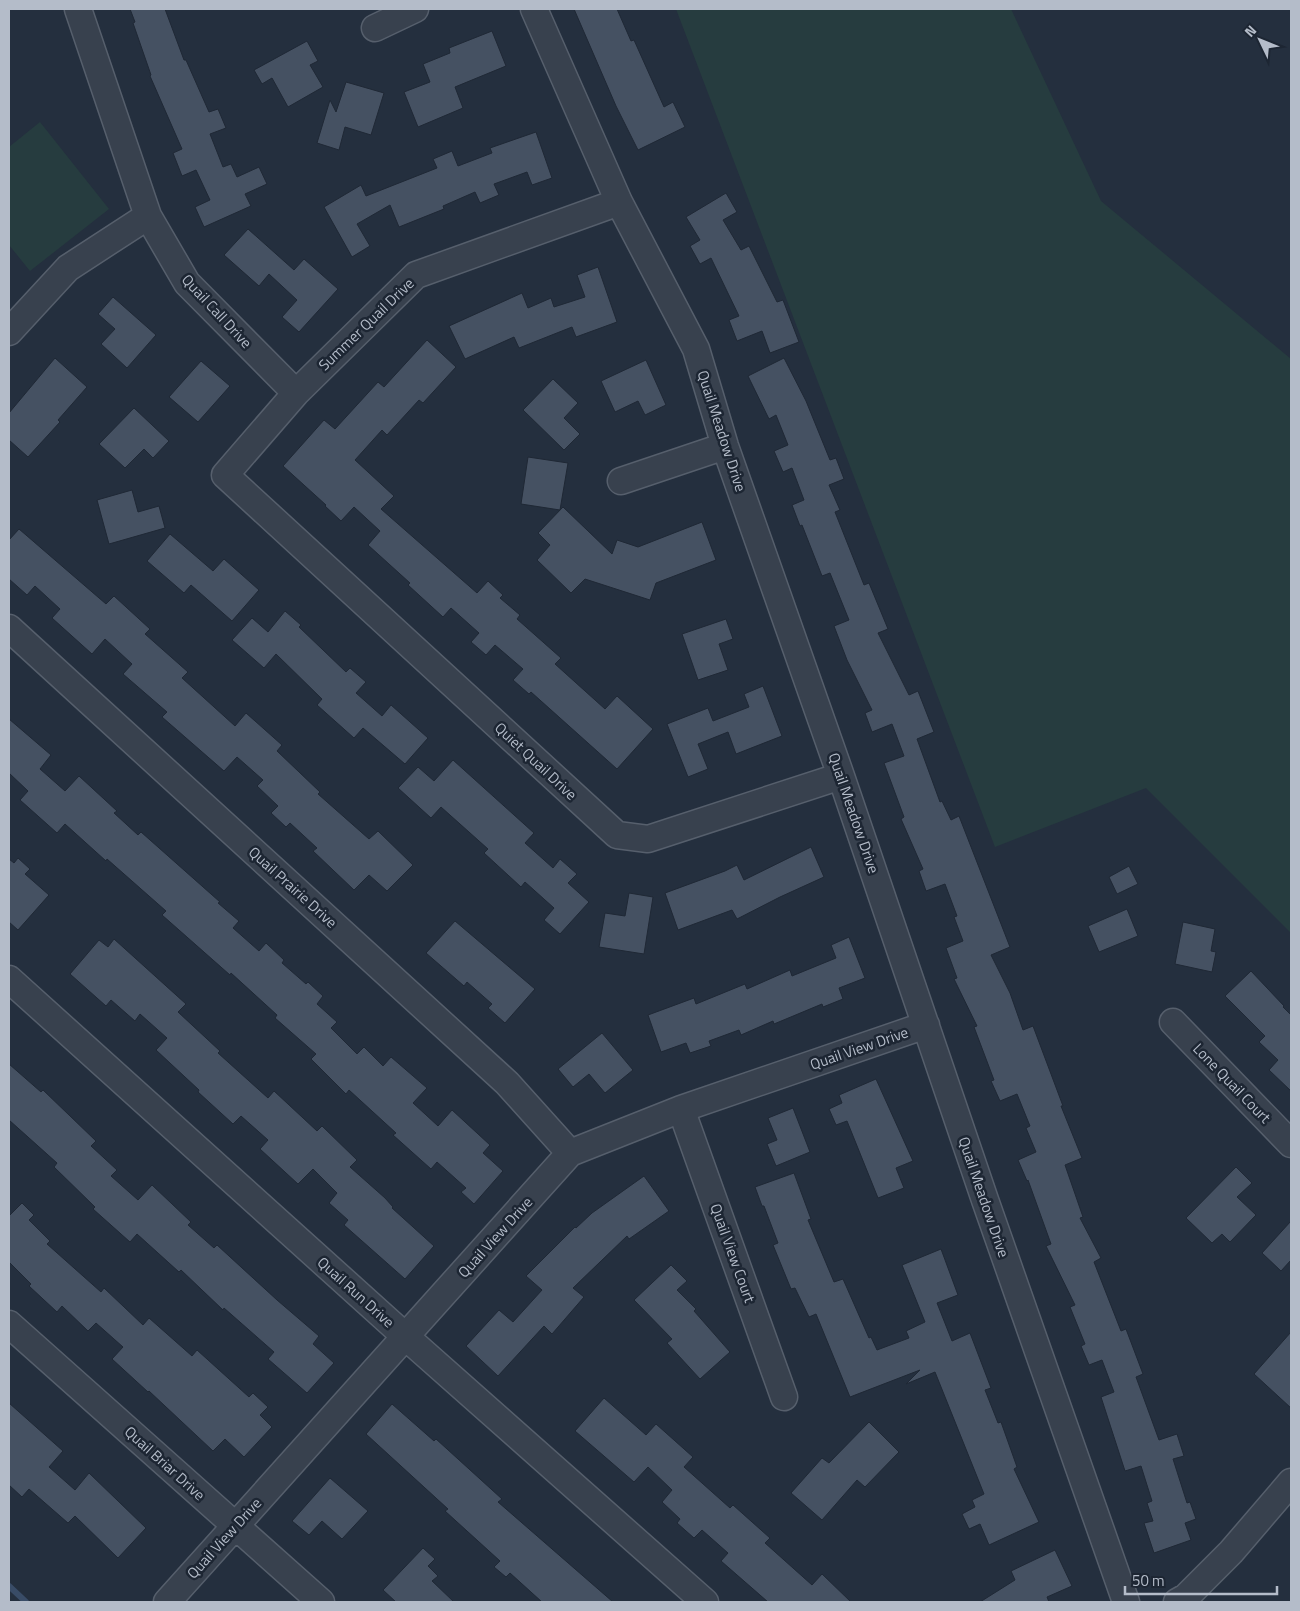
<svg xmlns="http://www.w3.org/2000/svg" width="1300" height="1611" font-family="'Titillium Web',sans-serif">
  <style>
    .green { fill: #263c3f }
    .lines { fill: none; stroke-linecap: round; stroke-linejoin: round }
    .stream { stroke: #394c67; stroke-width: 6 }
    .building { fill: #455162; stroke: #1f2835 }
    .minor-casing { stroke: #565f6c; stroke-width: 29 }
    .minor { stroke: #38414e; stroke-width: 26 }
    .labels { text-anchor: middle; dominant-baseline: central; stroke-width: 5; stroke-linejoin: round; paint-order: stroke }
    .street-label { font-size: 15px; fill: #b4bcc9; stroke: #1d2633 }
  </style>
  <rect width="100%" height="100%" fill="#242f3e"/>
  <path class="green" d="M 676,9 L 1011,9 L 1101,201 L 1291,359 L 1291,933 L 1146,788 L 995,847 Z
    M 40,122 L 109,209 L 30,271 L 9,245 L 9,147 Z"/>
  <g class="lines">
    <path class="stream" d="M 9,1586 L 26,1602"/>
  </g>
  <path class="building" d="M 130,9 L 165,9 L 184,60 L 186,60 L 209,112 L 218,109 L 226,128 L 210,134 L 223,167 L 231,164 L 237,177 L 259,167 L 267,184 L 245,194 L 251,206 L 204,227 L 195,207 L 210,200 L 196,170 L 182,176 L 173,153 L 182,149 L 150,76 L 151,75 L 133,23 L 135,22 Z
    M 574,9 L 617,9 L 631,41 L 634,40 L 664,107 L 673,102 L 685,127 L 638,150 L 616,106 Z
    M 492,31 L 506,66 L 455,87 L 463,108 L 418,127 L 404,92 L 430,82 L 423,64 L 450,53 L 449,48 Z
    M 307,41 L 318,61 L 310,65 L 323,87 L 288,107 L 272,78 L 262,84 L 254,70 Z
    M 346,82 L 384,93 L 371,135 L 345,127 L 339,150 L 317,143 L 330,100 L 336,112 Z
    M 536,132 L 552,178 L 532,185 L 527,172 L 494,184 L 499,195 L 480,203 L 475,192 L 443,206 L 444,209 L 399,227 L 390,205 L 357,224 L 370,246 L 352,257 L 324,207 L 361,185 L 366,196 L 437,168 L 433,159 L 452,151 L 458,166 L 492,153 L 490,148 Z
    M 726,193 L 737,212 L 723,220 L 741,250 L 749,246 L 777,302 L 783,300 L 799,342 L 770,353 L 762,331 L 737,341 L 729,320 L 739,316 L 711,258 L 700,264 L 690,246 L 700,240 L 686,217 Z
    M 248,229 L 294,270 L 304,259 L 338,289 L 299,332 L 282,317 L 297,300 L 269,274 L 259,286 L 224,255 Z
    M 598,267 L 617,322 L 576,337 L 572,327 L 519,348 L 514,337 L 465,359 L 449,326 L 522,293 L 528,308 L 551,298 L 554,307 L 585,297 L 577,275 Z
    M 113,297 L 156,335 L 127,368 L 101,344 L 115,329 L 98,314 Z
    M 427,340 L 456,367 L 423,403 L 419,400 L 387,435 L 382,430 L 355,460 L 394,496 L 381,509 L 477,593 L 488,581 L 503,595 L 500,598 L 520,615 L 517,619 L 561,658 L 555,664 L 605,709 L 617,696 L 653,729 L 617,769 L 531,692 L 529,694 L 513,680 L 523,669 L 495,645 L 486,655 L 471,642 L 479,633 L 451,608 L 443,617 L 408,585 L 410,583 L 368,545 L 380,531 L 354,507 L 341,521 L 325,506 L 326,505 L 283,466 L 324,420 L 335,429 L 378,382 L 384,387 Z
    M 55,358 L 87,387 L 58,420 L 60,422 L 28,457 L 9,440 L 9,413 Z
    M 784,358 L 806,401 L 830,460 L 836,458 L 844,479 L 829,485 L 840,510 L 835,512 L 864,585 L 869,583 L 888,629 L 878,633 L 909,695 L 918,691 L 934,732 L 917,739 L 940,802 L 942,801 L 951,820 L 959,816 L 1010,947 L 991,955 L 1010,993 L 1023,1030 L 1033,1026 L 1063,1106 L 1061,1106 L 1082,1158 L 1065,1165 L 1083,1217 L 1080,1218 L 1101,1258 L 1094,1262 L 1121,1331 L 1126,1329 L 1143,1374 L 1136,1377 L 1159,1440 L 1177,1434 L 1184,1456 L 1173,1459 L 1187,1503 L 1190,1502 L 1196,1519 L 1185,1523 L 1191,1540 L 1154,1553 L 1144,1523 L 1153,1521 L 1147,1503 L 1152,1501 L 1141,1466 L 1125,1471 L 1101,1397 L 1114,1392 L 1102,1360 L 1089,1365 L 1081,1346 L 1085,1344 L 1070,1307 L 1075,1305 L 1046,1246 L 1051,1244 L 1028,1180 L 1027,1181 L 1018,1160 L 1036,1152 L 1026,1128 L 1030,1126 L 1017,1094 L 1000,1101 L 991,1081 L 994,1080 L 974,1027 L 977,1026 L 954,979 L 957,978 L 946,948 L 963,941 L 954,917 L 957,916 L 945,884 L 926,891 L 919,871 L 923,869 L 901,819 L 904,817 L 884,763 L 904,756 L 892,724 L 872,732 L 865,713 L 872,710 L 847,660 L 834,626 L 849,620 L 830,573 L 822,576 L 802,525 L 800,526 L 792,505 L 804,500 L 792,468 L 783,472 L 774,451 L 788,445 L 776,415 L 769,419 L 748,376 Z
    M 646,360 L 666,405 L 645,415 L 638,401 L 615,412 L 601,381 Z
    M 201,361 L 230,386 L 198,422 L 169,397 Z
    M 553,379 L 578,403 L 564,418 L 580,434 L 564,450 L 523,410 Z
    M 134,408 L 169,441 L 153,458 L 144,449 L 125,468 L 99,444 Z
    M 528,457 L 568,463 L 560,510 L 521,504 Z
    M 132,490 L 138,512 L 159,506 L 165,528 L 109,544 L 97,500 Z
    M 563,507 L 612,554 L 617,540 L 638,547 L 702,522 L 716,560 L 656,583 L 650,600 L 585,579 L 571,593 L 537,560 L 550,545 L 538,533 Z
    M 19,529 L 106,604 L 114,596 L 150,629 L 145,634 L 188,672 L 182,678 L 235,726 L 246,713 L 282,745 L 277,751 L 320,792 L 318,794 L 369,839 L 378,831 L 413,865 L 387,891 L 369,875 L 354,890 L 313,851 L 317,848 L 290,823 L 286,827 L 271,813 L 278,806 L 257,786 L 263,780 L 237,757 L 224,771 L 162,717 L 167,712 L 123,674 L 132,664 L 105,639 L 92,654 L 52,618 L 60,609 L 35,586 L 27,595 L 9,579 L 9,540 Z
    M 170,534 L 213,571 L 224,559 L 259,590 L 232,621 L 191,585 L 184,593 L 147,561 Z
    M 285,611 L 301,625 L 299,627 L 346,672 L 350,668 L 366,682 L 356,693 L 382,716 L 391,705 L 428,738 L 405,764 L 363,728 L 354,738 L 317,705 L 322,699 L 276,654 L 264,668 L 232,640 L 252,618 L 268,632 Z
    M 726,619 L 733,639 L 719,644 L 728,670 L 698,680 L 682,634 Z
    M 763,686 L 782,736 L 736,754 L 728,732 L 698,744 L 708,769 L 688,777 L 667,724 L 708,708 L 713,721 L 749,707 L 744,694 Z
    M 9,719 L 51,755 L 40,769 L 65,791 L 79,776 L 117,811 L 114,813 L 138,835 L 141,832 L 220,902 L 218,903 L 239,921 L 233,928 L 259,951 L 266,943 L 284,960 L 282,963 L 306,984 L 308,982 L 323,996 L 317,1004 L 337,1022 L 331,1028 L 357,1054 L 364,1047 L 383,1066 L 391,1057 L 427,1088 L 413,1103 L 438,1126 L 452,1110 L 490,1145 L 483,1153 L 503,1171 L 474,1204 L 461,1192 L 466,1188 L 437,1162 L 431,1169 L 393,1135 L 396,1133 L 349,1090 L 346,1094 L 311,1059 L 316,1054 L 275,1018 L 277,1015 L 231,973 L 230,975 L 162,915 L 166,911 L 107,859 L 106,861 L 65,824 L 57,833 L 20,800 L 28,791 L 9,773 Z
    M 453,760 L 534,833 L 525,843 L 553,868 L 560,859 L 577,874 L 568,883 L 589,902 L 560,934 L 544,920 L 554,908 L 525,882 L 521,887 L 484,853 L 488,849 L 441,807 L 431,818 L 398,788 L 418,767 L 434,781 Z
    M 811,847 L 824,877 L 780,897 L 737,919 L 732,910 L 678,930 L 665,893 L 725,871 L 737,865 L 744,880 Z
    M 18,858 L 30,869 L 25,874 L 49,895 L 18,930 L 9,922 L 9,859 L 14,863 Z
    M 1129,866 L 1138,884 L 1117,894 L 1109,877 Z
    M 629,893 L 653,897 L 644,954 L 599,947 L 605,913 L 625,916 Z
    M 1127,909 L 1138,936 L 1099,952 L 1088,926 Z
    M 455,921 L 535,989 L 505,1023 L 488,1008 L 492,1004 L 467,982 L 464,986 L 426,953 Z
    M 1183,922 L 1215,929 L 1211,951 L 1216,952 L 1212,972 L 1175,964 Z
    M 849,937 L 865,978 L 839,988 L 843,999 L 823,1007 L 822,1004 L 774,1024 L 773,1021 L 741,1035 L 739,1030 L 709,1041 L 711,1046 L 690,1053 L 686,1043 L 661,1052 L 648,1015 L 694,998 L 696,1004 L 745,984 L 747,989 L 790,970 L 792,976 L 836,958 L 831,945 Z
    M 114,939 L 186,1004 L 178,1012 L 220,1051 L 218,1053 L 268,1098 L 274,1091 L 317,1131 L 322,1126 L 357,1160 L 350,1167 L 385,1198 L 393,1207 L 392,1208 L 434,1246 L 405,1279 L 344,1225 L 348,1220 L 329,1203 L 337,1193 L 313,1169 L 298,1184 L 260,1149 L 268,1140 L 241,1116 L 233,1124 L 198,1092 L 199,1090 L 156,1050 L 167,1038 L 140,1014 L 135,1021 L 111,1000 L 106,1006 L 70,974 L 99,940 L 108,947 Z
    M 1251,971 L 1284,1006 L 1283,1007 L 1291,1015 L 1291,1091 L 1269,1070 L 1278,1060 L 1259,1042 L 1265,1036 L 1225,996 Z
    M 602,1033 L 633,1070 L 605,1093 L 589,1074 L 573,1087 L 558,1069 Z
    M 9,1064 L 41,1092 L 43,1090 L 96,1141 L 91,1146 L 117,1170 L 111,1176 L 138,1200 L 152,1185 L 191,1222 L 188,1225 L 214,1248 L 217,1245 L 277,1300 L 319,1336 L 313,1344 L 334,1363 L 307,1393 L 268,1359 L 274,1352 L 224,1308 L 223,1310 L 181,1270 L 179,1272 L 137,1234 L 130,1242 L 93,1209 L 95,1207 L 54,1167 L 57,1163 L 9,1120 Z
    M 876,1079 L 913,1161 L 896,1168 L 904,1188 L 878,1198 L 847,1121 L 836,1125 L 829,1109 L 842,1103 L 839,1095 Z
    M 793,1108 L 810,1152 L 776,1166 L 767,1144 L 777,1140 L 768,1118 Z
    M 1236,1167 L 1252,1183 L 1237,1197 L 1256,1215 L 1230,1242 L 1222,1234 L 1212,1243 L 1186,1218 Z
    M 794,1173 L 811,1219 L 808,1220 L 834,1282 L 843,1279 L 869,1338 L 871,1337 L 877,1350 L 909,1338 L 906,1331 L 925,1322 L 902,1265 L 941,1249 L 958,1295 L 937,1303 L 952,1341 L 970,1333 L 991,1388 L 985,1390 L 998,1423 L 1001,1422 L 1017,1467 L 1014,1469 L 1039,1522 L 989,1545 L 980,1524 L 969,1529 L 962,1514 L 975,1507 L 972,1500 L 984,1494 L 935,1372 L 906,1384 L 920,1370 L 850,1397 L 816,1314 L 809,1317 L 795,1288 L 791,1289 L 773,1245 L 778,1243 L 764,1206 L 762,1206 L 755,1187 Z
    M 644,1176 L 669,1211 L 629,1239 L 627,1236 L 573,1288 L 584,1297 L 552,1334 L 544,1326 L 498,1376 L 466,1346 L 499,1310 L 513,1322 L 542,1290 L 526,1276 L 575,1227 L 576,1228 L 592,1213 Z
    M 22,1203 L 34,1215 L 29,1220 L 50,1241 L 47,1244 L 101,1292 L 104,1288 L 143,1325 L 149,1318 L 192,1356 L 197,1350 L 249,1397 L 253,1393 L 268,1407 L 260,1415 L 272,1427 L 244,1457 L 225,1439 L 213,1451 L 149,1391 L 148,1392 L 112,1359 L 123,1347 L 96,1323 L 88,1331 L 62,1306 L 57,1312 L 29,1286 L 31,1284 L 9,1262 L 9,1216 Z
    M 1291,1221 L 1291,1260 L 1281,1271 L 1262,1253 Z
    M 671,1265 L 687,1281 L 677,1290 L 696,1309 L 694,1311 L 730,1352 L 700,1379 L 667,1343 L 672,1339 L 634,1300 Z
    M 1291,1332 L 1291,1408 L 1254,1374 Z
    M 604,1398 L 646,1435 L 656,1424 L 693,1457 L 684,1467 L 730,1508 L 733,1505 L 770,1538 L 765,1543 L 812,1585 L 822,1574 L 851,1602 L 768,1602 L 721,1561 L 728,1553 L 702,1530 L 694,1538 L 677,1523 L 680,1519 L 662,1502 L 672,1490 L 648,1467 L 634,1482 L 575,1431 Z
    M 9,1403 L 63,1451 L 49,1467 L 75,1490 L 89,1473 L 146,1528 L 118,1558 L 75,1516 L 68,1523 L 29,1489 L 22,1497 L 9,1485 Z
    M 392,1404 L 434,1441 L 436,1439 L 502,1499 L 498,1502 L 613,1602 L 542,1602 L 510,1573 L 506,1577 L 494,1567 L 500,1561 L 445,1511 L 448,1509 L 366,1434 Z
    M 869,1422 L 899,1452 L 865,1487 L 857,1480 L 822,1520 L 791,1493 L 822,1458 L 829,1463 Z
    M 330,1478 L 368,1511 L 342,1539 L 322,1521 L 309,1535 L 292,1521 Z
    M 423,1548 L 435,1559 L 428,1566 L 438,1576 L 432,1581 L 454,1602 L 396,1602 L 383,1590 Z
    M 1055,1550 L 1072,1586 L 1047,1597 L 1049,1602 L 980,1602 L 1015,1580 L 1011,1571 Z"/>
  <g class="lines">
    <g class="minor-casing">
      <path id="minor" d="M 78,9 L 148,216 L 187,283 L 296,393
        M 534,9 L 619,202 L 696,349 L 725,446 L 841,776 L 985,1200 L 1126,1602
        M 375,28 L 415,9
        M 619,202 L 416,275 L 296,393 L 225,475 L 617,835 L 648,839 L 841,776
        M 9,332 L 68,268 L 148,216
        M 621,481 L 725,446
        M 9,628 L 507,1083 L 570,1153
        M 9,979 L 406,1337 L 705,1602
        M 1173,1022 L 1291,1144
        M 681,1109 L 784,1397
        M 9,1324 L 321,1602
        M 167,1602 L 570,1153 L 681,1109 L 926,1025
        M 1177,1602 L 1186,1597 L 1231,1552 L 1291,1482"/>
    </g>
    <use href="#minor" class="minor"/>
  </g>
  <g class="labels">
    <g class="street-label">
      <text transform="translate(217 311) rotate(47)">Quail Call Drive</text>
      <text transform="translate(366 324) rotate(-44)">Summer Quail Drive</text>
      <text transform="translate(722 431) rotate(72)">Quail Meadow Drive</text>
      <text transform="translate(536 761) rotate(43)">Quiet Quail Drive</text>
      <text transform="translate(854 813) rotate(71)">Quail Meadow Drive</text>
      <text transform="translate(293 887) rotate(42)">Quail Prairie Drive</text>
      <text transform="translate(859 1048) rotate(-19)">Quail View Drive</text>
      <text transform="translate(1232 1083) rotate(46)">Lone Quail Court</text>
      <text transform="translate(984 1197) rotate(71)">Quail Meadow Drive</text>
      <text transform="translate(495 1237) rotate(-48)">Quail View Drive</text>
      <text transform="translate(733 1253) rotate(70)">Quail View Court</text>
      <text transform="translate(356 1292) rotate(42)">Quail Run Drive</text>
      <text transform="translate(165 1463) rotate(42)">Quail Briar Drive</text>
      <text transform="translate(224 1538) rotate(-48)">Quail View Drive</text>
    </g>
  </g>
  <rect width="1300" height="1611" fill="none" stroke="#b4bcc9" stroke-width="20"/>
  <g transform="translate(1260 40) rotate(313)" stroke="#1d2633" stroke-width="4" paint-order="stroke">
  <path d="M0-4L9 19L0 12L-9 19Z" fill="#b4bcc9"/>
  <text y="-8" font-size="14" font-weight="bold" text-anchor="middle" fill="#b4bcc9">N</text>
  </g>
  <path d="M1125 1586v8h152v-8" fill="none" stroke="#b4bcc9" stroke-width="2.5"/>
  <text x="1132" y="1586" font-size="15" fill="#b4bcc9" stroke="#1d2633" stroke-width="4" paint-order="stroke">50 m</text>
</svg>
